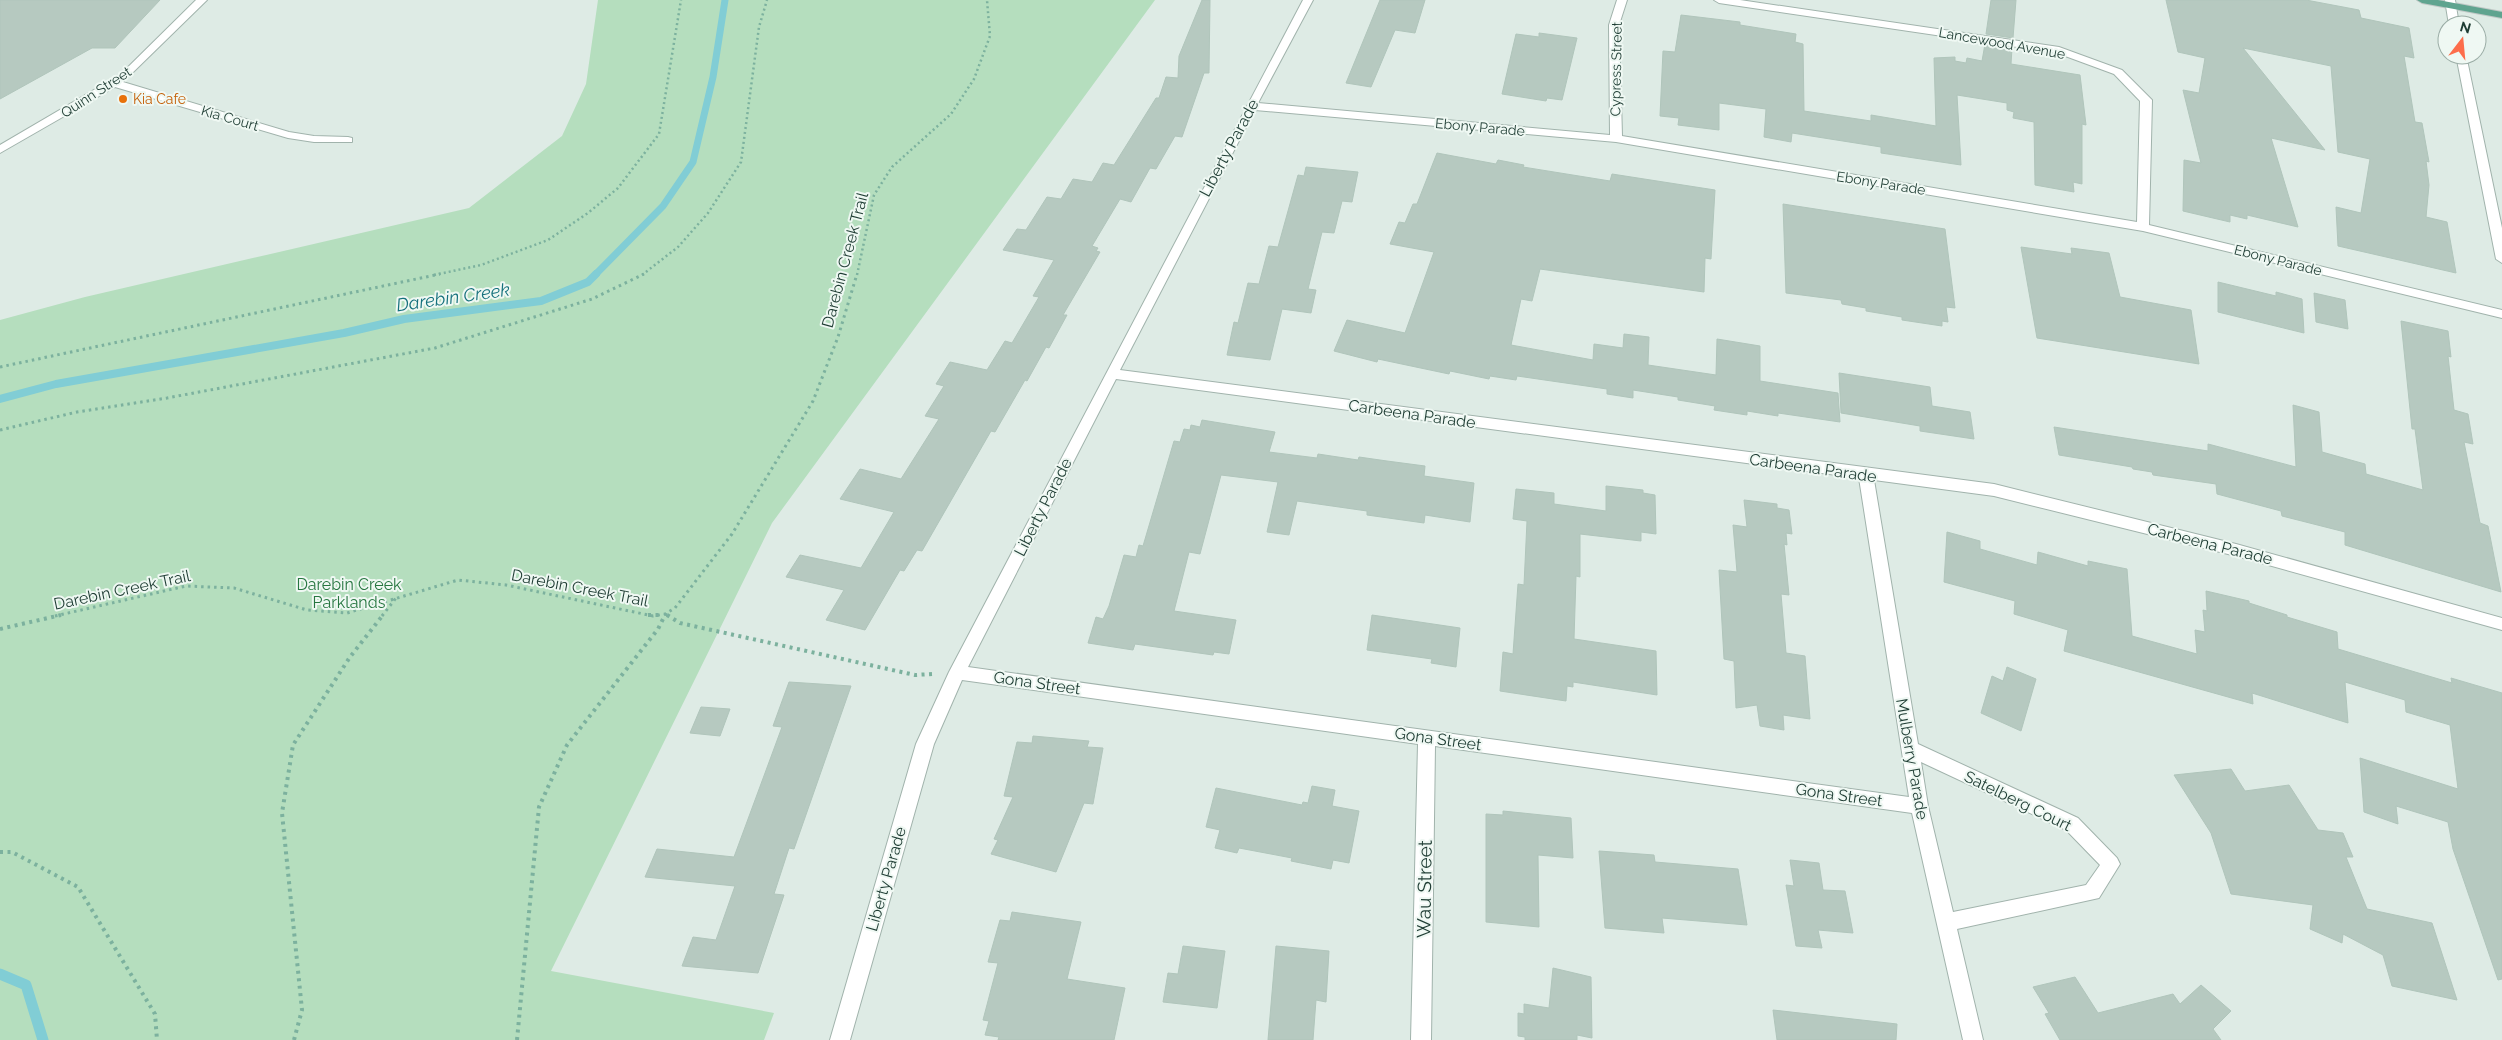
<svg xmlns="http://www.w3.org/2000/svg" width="2502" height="1040" font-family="Raleway,sans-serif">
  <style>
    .green { fill: #b5debe }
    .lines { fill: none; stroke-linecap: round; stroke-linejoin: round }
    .stream-far2 { stroke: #81cdd5; stroke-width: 7 }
    .stream-far1 { stroke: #81cdd5; stroke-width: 8 }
    .stream { stroke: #81cdd5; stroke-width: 11 }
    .building { fill: #b6c9c0; stroke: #b0c5bb }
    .minor-casing { stroke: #a1b3ac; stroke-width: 2 }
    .major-casing { stroke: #c0c8c6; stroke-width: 2 }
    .path-far2 { stroke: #7cb19e; stroke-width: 2.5; stroke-dasharray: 2 3; stroke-linecap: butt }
    .path-far1 { stroke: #7cb19e; stroke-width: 3; stroke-dasharray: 2.5 4; stroke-linecap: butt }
    .path { stroke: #7cb19e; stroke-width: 4; stroke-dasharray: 3 4.5; stroke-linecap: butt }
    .minor { fill: #fff; fill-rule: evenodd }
    .major { fill: #5fa48f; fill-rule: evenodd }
    .food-dot { fill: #e8710a; stroke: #eff8f3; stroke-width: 2 }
    .labels { text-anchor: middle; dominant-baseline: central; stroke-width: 4; stroke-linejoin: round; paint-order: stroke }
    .far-street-label { font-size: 14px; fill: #1e3c33; stroke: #eff8f3 }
    .far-food-label { font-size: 14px; fill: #c56008; stroke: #eff8f3; text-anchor: start }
    .street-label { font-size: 16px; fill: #1e3c33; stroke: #eff8f3 }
    .park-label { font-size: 16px; fill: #267640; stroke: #eff8f3 }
    .water-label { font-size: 18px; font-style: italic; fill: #14707c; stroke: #eff8f3 }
    .near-street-label { font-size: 19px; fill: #1e3c33; stroke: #eff8f3 }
  </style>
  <rect width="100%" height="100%" fill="#deebe5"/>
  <path class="green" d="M 598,0 L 1155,0 L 772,523 L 551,971 L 774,1013 L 764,1040 L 0,1040 L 0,320 L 85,297 L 469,208 L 562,136 L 586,84 Z"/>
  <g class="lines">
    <path class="stream-far2" d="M 595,275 L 663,206 L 693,162 L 713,77 L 725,0"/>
    <path class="stream-far1" d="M 0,399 L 56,384 L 344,333 L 404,319 L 541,301 L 588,282 L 596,274"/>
    <path class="stream" d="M 0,974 L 26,985 L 43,1040"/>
  </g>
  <path class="building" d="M 0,0 L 160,0 L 115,48 L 92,48 L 0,99 Z
    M 1202,0 L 1210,0 L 1209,73 L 1204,73 L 1182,137 L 1175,136 L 1156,169 L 1150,168 L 1131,202 L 1120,199 L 1092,246 L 1098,248 L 1096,251 L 1100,252 L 1063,315 L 1067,315 L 1049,348 L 1046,347 L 1027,381 L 1025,380 L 995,432 L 991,431 L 922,551 L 917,550 L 904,571 L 900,570 L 865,630 L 826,620 L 844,590 L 786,577 L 800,555 L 861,568 L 894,512 L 840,499 L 860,469 L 901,479 L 939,419 L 925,416 L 944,386 L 936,384 L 950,362 L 987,370 L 1005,341 L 1012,343 L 1039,297 L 1033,296 L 1054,260 L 1003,250 L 1017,229 L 1026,230 L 1047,197 L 1061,199 L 1073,179 L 1092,182 L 1103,163 L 1114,165 L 1156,98 L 1159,98 L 1166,77 L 1178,78 L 1179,56 Z
    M 1380,0 L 1425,0 L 1415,33 L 1395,30 L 1371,87 L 1346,83 Z
    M 1991,0 L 2016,0 L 2013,38 L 1986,34 Z
    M 2166,0 L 2306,0 L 2359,10 L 2361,18 L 2409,28 L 2414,58 L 2404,56 L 2415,122 L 2422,123 L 2429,162 L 2426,161 L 2429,185 L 2426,217 L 2447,222 L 2456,273 L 2338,246 L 2336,207 L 2361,213 L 2370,159 L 2338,152 L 2331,66 L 2243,48 L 2325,150 L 2271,138 L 2298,227 L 2247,215 L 2247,219 L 2230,215 L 2230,222 L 2183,211 L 2184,160 L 2201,163 L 2183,90 L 2199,93 L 2205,58 L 2178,52 Z
    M 1681,15 L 1740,22 L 1740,25 L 1796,34 L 1795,42 L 1803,44 L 1804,111 L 1871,121 L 1871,115 L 1936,126 L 1934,58 L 1955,57 L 1955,61 L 1966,63 L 1967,58 L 1982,61 L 1985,44 L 2012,48 L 2011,64 L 2080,75 L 2086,125 L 2082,124 L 2082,184 L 2073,182 L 2074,192 L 2035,185 L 2034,122 L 2013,118 L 2014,112 L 2007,110 L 2007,103 L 1957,95 L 1961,165 L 1881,153 L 1881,147 L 1792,133 L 1791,142 L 1764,137 L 1766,109 L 1719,103 L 1719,130 L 1678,125 L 1679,118 L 1660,116 L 1663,51 L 1675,52 Z
    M 1539,33 L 1577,38 L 1562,100 L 1547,98 L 1546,101 L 1502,94 L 1516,34 L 1539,37 Z
    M 1437,153 L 1496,164 L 1498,160 L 1524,165 L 1523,167 L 1610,181 L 1612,174 L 1715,190 L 1711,259 L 1705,258 L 1704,292 L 1540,269 L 1532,301 L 1521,299 L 1511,345 L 1593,360 L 1594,344 L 1623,348 L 1624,334 L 1649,337 L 1648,365 L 1716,375 L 1717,339 L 1760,346 L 1760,381 L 1838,393 L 1840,422 L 1778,413 L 1778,416 L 1747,411 L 1747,415 L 1714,410 L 1715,406 L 1678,400 L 1678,397 L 1633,390 L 1633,398 L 1607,394 L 1607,389 L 1517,376 L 1516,380 L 1490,376 L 1489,379 L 1450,371 L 1449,374 L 1378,359 L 1377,362 L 1334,351 L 1347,320 L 1405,333 L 1434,252 L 1390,244 L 1399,222 L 1405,223 L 1413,204 L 1417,204 Z
    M 1306,167 L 1358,172 L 1352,202 L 1342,201 L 1334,233 L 1322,232 L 1308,289 L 1316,290 L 1311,313 L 1282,309 L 1270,360 L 1227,355 L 1234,322 L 1238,323 L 1248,283 L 1259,284 L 1269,246 L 1278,247 L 1298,175 L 1304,176 Z
    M 1783,204 L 1945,229 L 1955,308 L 1946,307 L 1948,322 L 1942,321 L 1942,326 L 1902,320 L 1902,317 L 1866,311 L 1866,308 L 1842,304 L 1841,300 L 1786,293 Z
    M 2021,247 L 2072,254 L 2071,248 L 2109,253 L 2120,297 L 2191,310 L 2199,364 L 2037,338 Z
    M 2218,282 L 2276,296 L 2276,292 L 2302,299 L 2304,333 L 2218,312 Z
    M 2314,293 L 2345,300 L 2348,329 L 2316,322 Z
    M 2401,321 L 2448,331 L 2451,357 L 2448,356 L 2454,410 L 2468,414 L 2473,444 L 2464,442 L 2480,523 L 2488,526 L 2501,592 L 2345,545 L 2345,532 L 2282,516 L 2281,511 L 2217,494 L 2216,484 L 2153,475 L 2152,472 L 2133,469 L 2132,467 L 2059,455 L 2054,427 L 2208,451 L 2208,444 L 2296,467 L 2293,405 L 2319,412 L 2322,452 L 2365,464 L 2366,474 L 2423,490 L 2415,429 L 2412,429 Z
    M 1839,373 L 1930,387 L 1932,406 L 1970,412 L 1974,439 L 1920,431 L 1920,426 L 1841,413 Z
    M 1202,420 L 1275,432 L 1269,452 L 1317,458 L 1318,454 L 1358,460 L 1359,457 L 1387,461 L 1425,466 L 1424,476 L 1474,483 L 1470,522 L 1425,515 L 1424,523 L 1367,515 L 1367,511 L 1297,501 L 1289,535 L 1267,532 L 1278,482 L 1221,475 L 1200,554 L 1189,552 L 1174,611 L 1236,620 L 1229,654 L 1214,652 L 1213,655 L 1135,644 L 1133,650 L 1088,643 L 1096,617 L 1103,619 L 1109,606 L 1124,555 L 1136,557 L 1139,545 L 1143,546 L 1174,441 L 1180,442 L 1184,429 L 1190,430 L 1191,425 L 1200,427 Z
    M 1606,486 L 1643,490 L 1643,493 L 1655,495 L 1656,534 L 1641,532 L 1641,541 L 1580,534 L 1580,577 L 1576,576 L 1574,639 L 1656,651 L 1657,695 L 1573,682 L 1573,687 L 1567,686 L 1566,701 L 1500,691 L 1503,652 L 1513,654 L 1518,584 L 1524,585 L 1527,521 L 1513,519 L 1516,489 L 1554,493 L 1554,504 L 1606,511 Z
    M 1744,500 L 1777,504 L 1777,508 L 1789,510 L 1792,534 L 1786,533 L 1787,545 L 1784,544 L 1789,595 L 1781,594 L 1786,653 L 1805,656 L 1810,719 L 1783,715 L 1784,730 L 1760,726 L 1757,705 L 1736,708 L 1734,661 L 1724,659 L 1719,570 L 1737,572 L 1733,525 L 1747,527 Z
    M 1947,532 L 1980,541 L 1980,549 L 2037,565 L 2038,552 L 2088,566 L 2088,561 L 2127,569 L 2132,636 L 2197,654 L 2195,630 L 2205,632 L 2203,610 L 2207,611 L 2206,591 L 2249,601 L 2249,603 L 2287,615 L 2287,617 L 2337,632 L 2338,649 L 2452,683 L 2451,678 L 2502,693 L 2502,979 L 2498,980 L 2453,849 L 2448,822 L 2396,806 L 2398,824 L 2364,812 L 2360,758 L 2458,789 L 2450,725 L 2406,712 L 2405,700 L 2345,682 L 2348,723 L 2252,693 L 2253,704 L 2064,651 L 2068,630 L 2014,614 L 2015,601 L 1944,582 Z
    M 1372,615 L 1460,628 L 1456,667 L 1431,663 L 1432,659 L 1367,650 Z
    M 2007,667 L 2036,679 L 2021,731 L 1981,713 L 1992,676 L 2003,681 Z
    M 789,682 L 851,686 L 794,849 L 789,848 L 774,894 L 784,895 L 758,973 L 682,966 L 693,937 L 716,940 L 735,886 L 645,877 L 657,849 L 734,857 L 782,727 L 773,726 Z
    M 701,707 L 730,709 L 720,736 L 690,733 Z
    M 1033,736 L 1089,741 L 1087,747 L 1103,748 L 1093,804 L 1084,803 L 1056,872 L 991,854 L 998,840 L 994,839 L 1013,797 L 1004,796 L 1017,742 L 1032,743 Z
    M 2231,769 L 2245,791 L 2289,785 L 2318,830 L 2343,833 L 2353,857 L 2346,857 L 2367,909 L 2432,923 L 2457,1000 L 2392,986 L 2383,955 L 2343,934 L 2342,943 L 2310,929 L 2313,905 L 2231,894 L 2211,833 L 2174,775 Z
    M 1312,786 L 1335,790 L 1332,806 L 1359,811 L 1349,863 L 1333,860 L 1331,869 L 1291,861 L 1292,858 L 1239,848 L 1237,853 L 1215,848 L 1220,830 L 1206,827 L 1216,788 L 1302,805 L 1303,802 L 1308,803 Z
    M 1503,811 L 1571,818 L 1573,858 L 1538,855 L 1539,927 L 1486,922 L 1486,814 L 1503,815 Z
    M 1599,851 L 1654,855 L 1655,862 L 1738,869 L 1747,925 L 1662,918 L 1664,933 L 1605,928 Z
    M 1790,860 L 1819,863 L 1823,890 L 1845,891 L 1853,933 L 1818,930 L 1822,948 L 1796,946 L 1786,885 L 1794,886 Z
    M 1012,912 L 1081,922 L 1067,979 L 1125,988 L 1114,1040 L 998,1040 L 999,1037 L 985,1035 L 989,1021 L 983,1020 L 998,963 L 988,962 L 1000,920 L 1010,921 Z
    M 1183,946 L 1225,951 L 1217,1008 L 1163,1002 L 1168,973 L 1178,974 Z
    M 1276,946 L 1329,951 L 1326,1002 L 1316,1000 L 1313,1040 L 1268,1040 Z
    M 1553,968 L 1591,977 L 1592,1038 L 1577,1035 L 1577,1040 L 1525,1040 L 1525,1037 L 1518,1036 L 1518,1013 L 1524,1014 L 1524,1004 L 1549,1008 Z
    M 2075,977 L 2098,1013 L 2173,994 L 2180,1004 L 2201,985 L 2231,1011 L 2213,1029 L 2221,1040 L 2060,1040 L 2045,1014 L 2049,1013 L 2033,987 Z
    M 1773,1010 L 1897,1024 L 1896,1040 L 1777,1040 Z"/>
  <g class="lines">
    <g class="minor-casing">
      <path id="minor" d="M 196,0 L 207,0 L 123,82 L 289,132 L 314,136 L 348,137 L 352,138 L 352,142 L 314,142 L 288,138 L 115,87 L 0,153 L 0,145 L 121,74 Z
        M 1303,0 L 1313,0 L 1258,103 L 1610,135 L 1609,25 L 1617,0 L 1627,0 L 1619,25 L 1622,136 L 2137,222 L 2140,101 L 2114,74 L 2057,53 L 1719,3 L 1714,0 L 1740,0 L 2059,47 L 2122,70 L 2152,100 L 2149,225 L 2502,310 L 2502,318 L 2143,231 L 1616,142 L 1255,110 L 1120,370 L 1994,484 L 2236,544 L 2502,618 L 2502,630 L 2236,556 L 1994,496 L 1874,480 L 1918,744 L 2078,818 L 2117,858 L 2120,864 L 2099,898 L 1957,929 L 1983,1040 L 1963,1040 L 1912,813 L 1435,746 L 1431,1040 L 1411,1040 L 1418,744 L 962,680 L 934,744 L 850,1040 L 830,1040 L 916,744 L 949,672 ZM 1116,379 L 1859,478 L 1909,797 L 968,667 ZM 1921,762 L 2066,830 L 2100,865 L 2086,885 L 1953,912 L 1928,806 Z
        M 2445,0 L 2455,0 L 2459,25 L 2449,25 Z
        M 2456,55 L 2466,55 L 2502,228 L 2502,263 L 2496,259 Z"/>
    </g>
    <g class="major-casing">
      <path id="major" d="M 2417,0 L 2438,0 L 2502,12 L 2502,18 L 2422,3 Z"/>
    </g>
    <path class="path-far2" d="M 434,275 L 481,265 L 548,240 L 588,213 L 618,188 L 659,134 L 681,0
      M 642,275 L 678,247 L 708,213 L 741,162 L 759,27 L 767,0
      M 857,275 L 874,195 L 892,167 L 951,114 L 974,79 L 990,36 L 987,0"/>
    <path class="path-far1" d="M 0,367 L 440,274
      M 0,430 L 77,412 L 167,398 L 435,348 L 592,299 L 644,274
      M 665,614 L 669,616
      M 55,616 L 186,586 L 234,588 L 307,610 L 347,613 L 458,580 L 506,585 L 653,616 L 665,614 L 675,608 L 732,534 L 813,401 L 838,337 L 857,274
      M 382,616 L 396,598"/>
    <path class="path" d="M 648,615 L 659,615
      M 667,615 L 680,623 L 915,675 L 932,674
      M 0,629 L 61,615
      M 0,852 L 12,852 L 78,887 L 155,1014 L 157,1040
      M 294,1040 L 302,1010 L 282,813 L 293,745 L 350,657 L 383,615
      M 517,1040 L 539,807 L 567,745 L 658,629 L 665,615"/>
    <use href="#minor" class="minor"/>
    <use href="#major" class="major"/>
  </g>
  <circle class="food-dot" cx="123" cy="99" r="5"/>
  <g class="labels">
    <g class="far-street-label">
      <text transform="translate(2002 43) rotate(10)">Lancewood Avenue</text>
      <text transform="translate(1616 69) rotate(-89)">Cypress Street</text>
      <text transform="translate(96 92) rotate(-33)">Quinn Street</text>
      <text transform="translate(230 118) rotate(16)">Kia Court</text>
      <text transform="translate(1480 127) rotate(5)">Ebony Parade</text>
      <text transform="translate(1881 183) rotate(9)">Ebony Parade</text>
      <text transform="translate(2278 260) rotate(14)">Ebony Parade</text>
    </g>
    <g class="far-food-label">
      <text x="133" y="99">Kia Cafe</text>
    </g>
    <g class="street-label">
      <text transform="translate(1229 148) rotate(-62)">Liberty Parade</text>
      <text transform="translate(845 260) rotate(-75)">Darebin Creek Trail</text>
      <text transform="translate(1412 414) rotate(8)">Carbeena Parade</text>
      <text transform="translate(1813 468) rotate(8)">Carbeena Parade</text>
      <text transform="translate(1043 507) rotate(-63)">Liberty Parade</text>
      <text transform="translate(2210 544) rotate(14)">Carbeena Parade</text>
      <text transform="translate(580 588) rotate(11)">Darebin Creek Trail</text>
      <text transform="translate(122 590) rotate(-12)">Darebin Creek Trail</text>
      <text transform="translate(1037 683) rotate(8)">Gona Street</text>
      <text transform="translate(1438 739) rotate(8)">Gona Street</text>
      <text transform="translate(1912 759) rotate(80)">Mulberry Parade</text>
      <text transform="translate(1839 795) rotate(8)">Gona Street</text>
      <text transform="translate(2018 801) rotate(26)">Satelberg Court</text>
      <text transform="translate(886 879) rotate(-74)">Liberty Parade</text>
    </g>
    <g class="park-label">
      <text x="349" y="584">Darebin Creek<tspan x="349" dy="18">Parklands</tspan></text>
    </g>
    <g class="water-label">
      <text transform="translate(453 297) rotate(-8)">Darebin Creek</text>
    </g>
    <g class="near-street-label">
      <text transform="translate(1424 889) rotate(-89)">Wau Street</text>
    </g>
  </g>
  <g transform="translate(2462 40) rotate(16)"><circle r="24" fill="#eff8f3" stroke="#9bada6"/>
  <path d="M0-4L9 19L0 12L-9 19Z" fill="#fd6d4b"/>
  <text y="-8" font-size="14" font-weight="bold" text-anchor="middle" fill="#1e3c33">N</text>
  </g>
</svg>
